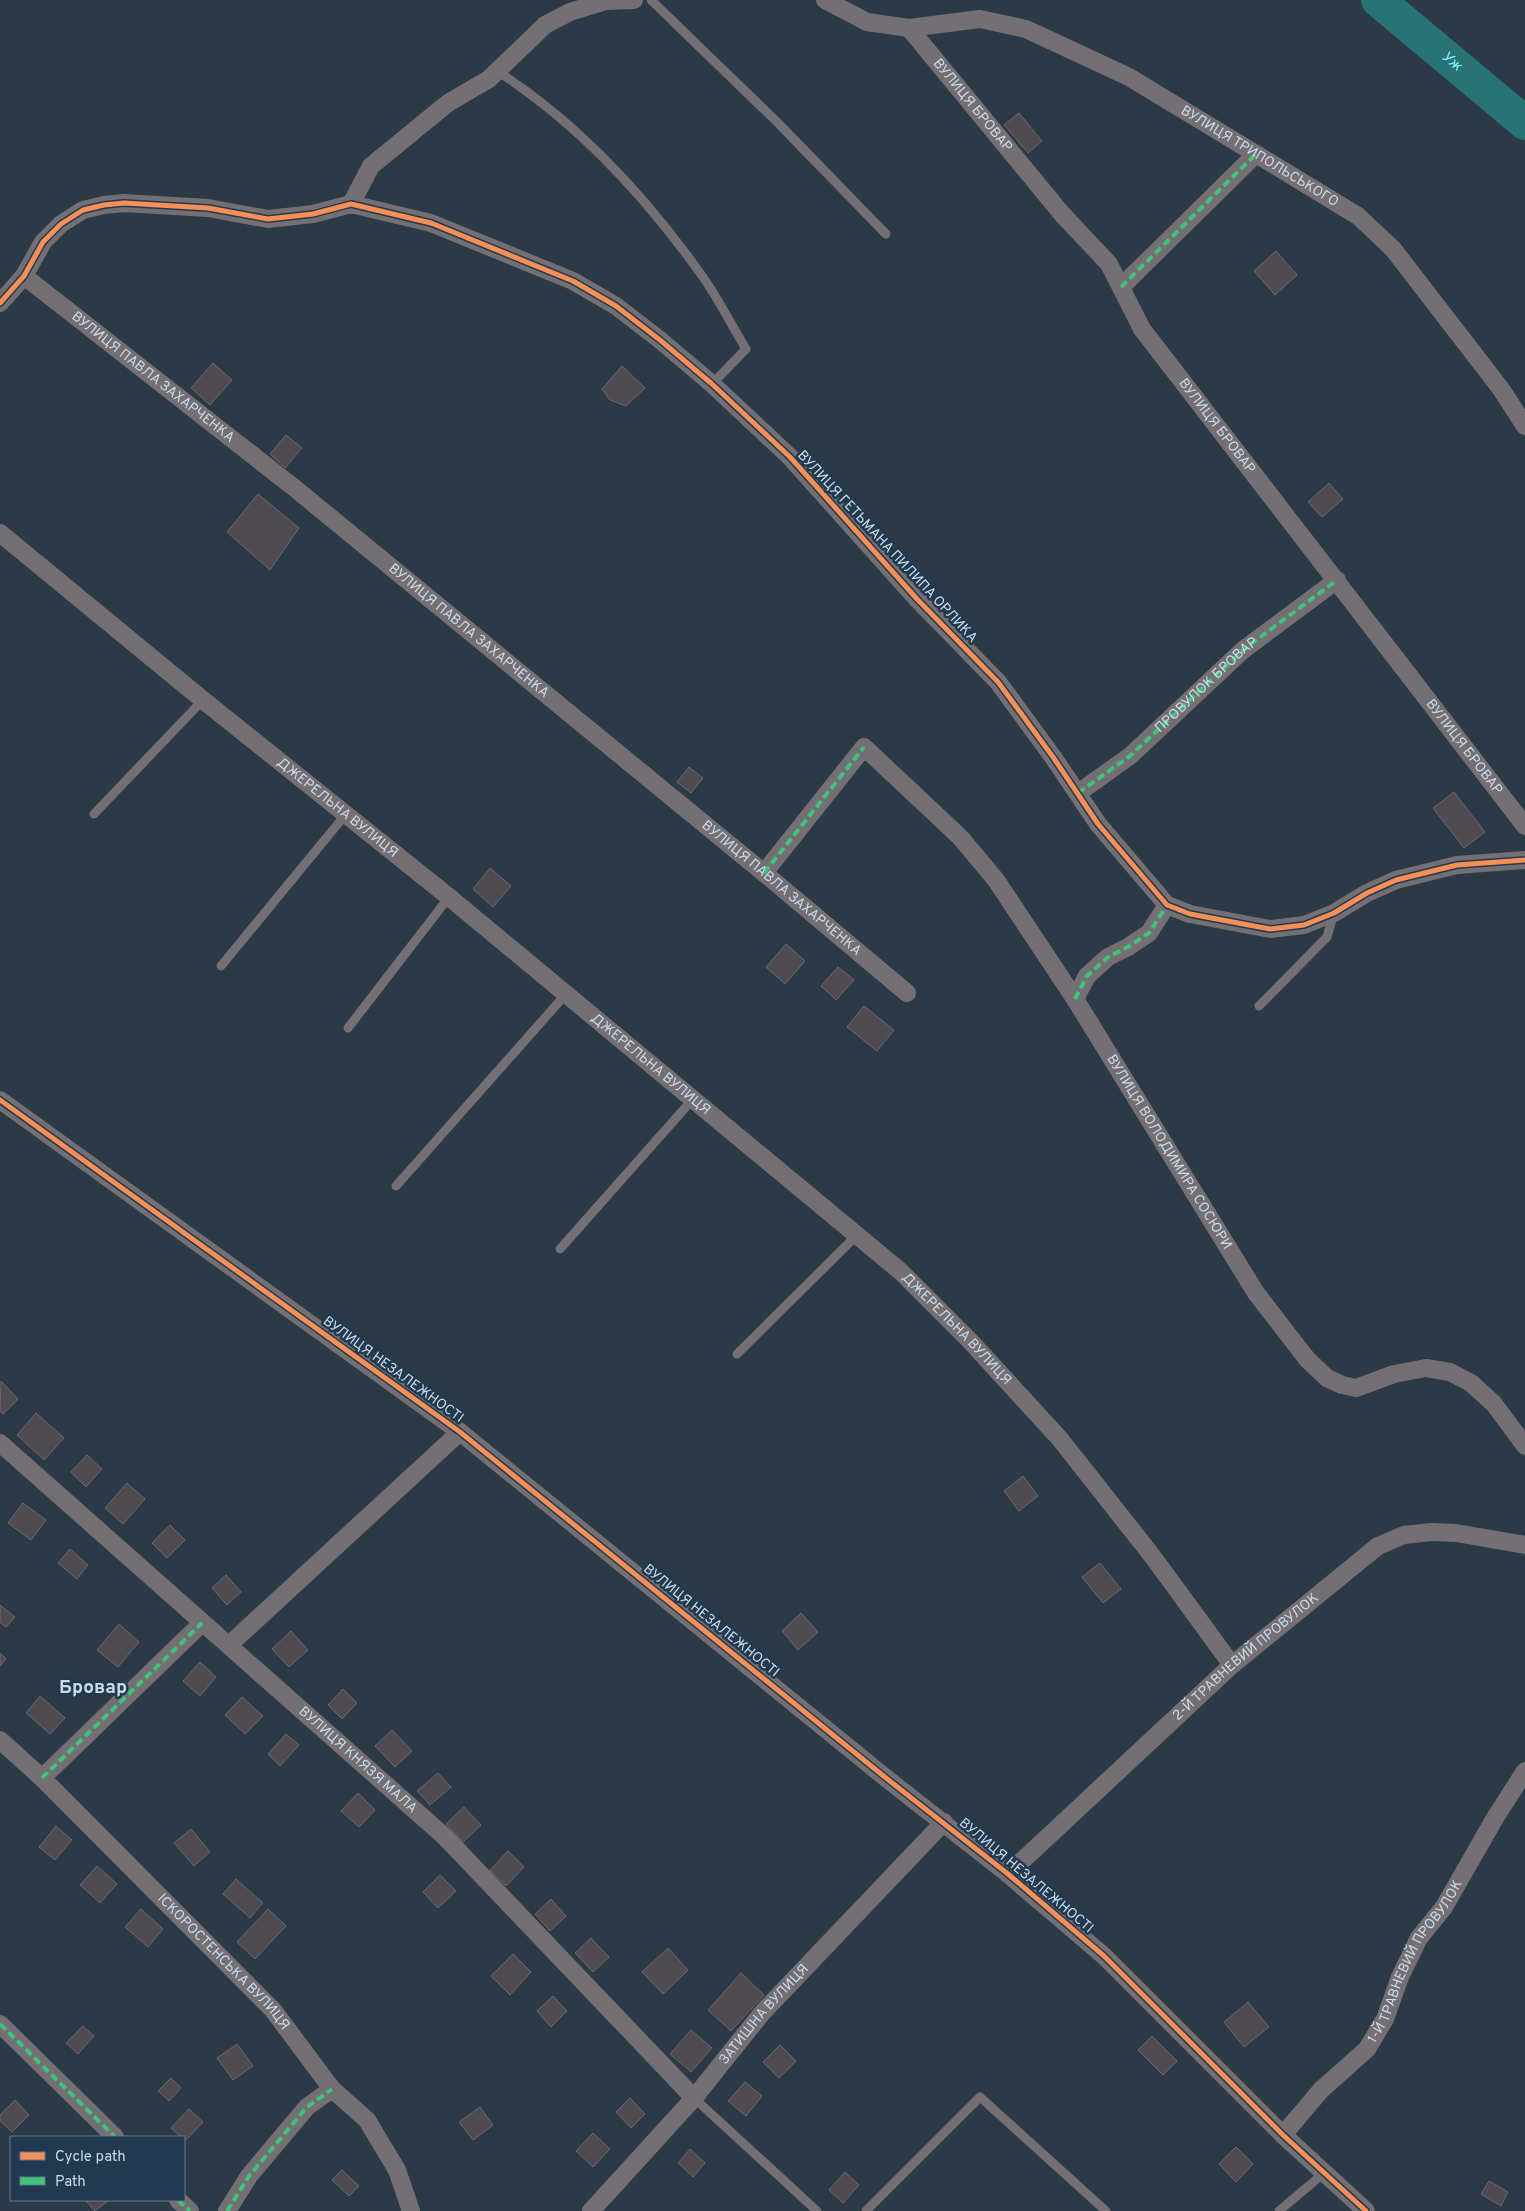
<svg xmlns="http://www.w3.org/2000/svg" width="1525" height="2211" font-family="Overpass,sans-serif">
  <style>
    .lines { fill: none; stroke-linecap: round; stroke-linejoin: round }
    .river { stroke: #297377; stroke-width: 34 }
    .building { fill: #4f4b50; stroke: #6b696e }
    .lane { stroke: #736f73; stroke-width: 9 }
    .street { stroke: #736f73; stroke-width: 18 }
    .quiet { stroke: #40c37c; stroke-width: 4; stroke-dasharray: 8 4; stroke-linecap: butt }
    .cycleway-casing { stroke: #213a50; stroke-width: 8 }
    .cycleway { stroke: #f78f57; stroke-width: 5 }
    .labels { text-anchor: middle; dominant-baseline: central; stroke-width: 5; stroke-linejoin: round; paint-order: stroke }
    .street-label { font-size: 14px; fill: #ccdbe9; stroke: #213a50 }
    .water-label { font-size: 15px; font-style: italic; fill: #80f4f9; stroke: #213a50 }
    .district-label { font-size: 19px; font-weight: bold; fill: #ccdbe9; stroke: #213a50 }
  </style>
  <rect width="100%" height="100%" fill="#2c3946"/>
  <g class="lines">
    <path class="river" id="s1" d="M 1378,0 L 1525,123"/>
  </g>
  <path class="building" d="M 1019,113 L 1042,141 L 1028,153 L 1004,125 Z
    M 1276,251 L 1297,275 L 1275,295 L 1254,271 Z
    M 213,363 L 232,380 L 210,405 L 191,388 Z
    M 622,366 L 645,388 L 626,406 L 610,400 L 602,389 Z
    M 286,435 L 302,448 L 285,468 L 270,454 Z
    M 1329,483 L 1343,499 L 1322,517 L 1308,502 Z
    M 258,494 L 299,528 L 270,570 L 227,532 Z
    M 689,767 L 703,778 L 691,793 L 677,782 Z
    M 1454,792 L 1485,832 L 1464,848 L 1433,808 Z
    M 490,868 L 511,886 L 493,907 L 473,889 Z
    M 786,944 L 805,961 L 785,984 L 766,967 Z
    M 838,967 L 854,980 L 836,1000 L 821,986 Z
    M 864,1006 L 894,1030 L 877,1051 L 847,1027 Z
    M 1,1381 L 18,1399 L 3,1414 L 0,1411 Z
    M 36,1413 L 64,1438 L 44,1460 L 17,1435 Z
    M 87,1455 L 102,1469 L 86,1487 L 71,1472 Z
    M 1023,1476 L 1038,1496 L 1019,1511 L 1004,1491 Z
    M 127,1483 L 145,1499 L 123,1524 L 105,1508 Z
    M 23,1503 L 46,1520 L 31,1540 L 8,1523 Z
    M 170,1525 L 185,1540 L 167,1558 L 152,1543 Z
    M 70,1549 L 88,1565 L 77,1579 L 58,1563 Z
    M 1100,1563 L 1121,1589 L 1103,1603 L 1082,1577 Z
    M 226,1575 L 241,1592 L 227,1605 L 212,1588 Z
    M 0,1605 L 15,1617 L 6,1627 L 0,1622 Z
    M 801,1613 L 818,1632 L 798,1650 L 782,1631 Z
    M 119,1624 L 139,1642 L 118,1667 L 97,1650 Z
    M 291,1631 L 308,1650 L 289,1667 L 272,1649 Z
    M 0,1653 L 6,1659 L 0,1666 Z
    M 200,1662 L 216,1677 L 200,1696 L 183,1681 Z
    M 343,1689 L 357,1703 L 342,1719 L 328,1705 Z
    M 40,1696 L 65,1718 L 50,1734 L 26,1713 Z
    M 242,1697 L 263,1716 L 245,1734 L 225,1715 Z
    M 392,1730 L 412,1751 L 395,1767 L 375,1746 Z
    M 286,1734 L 299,1745 L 280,1766 L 268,1754 Z
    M 438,1773 L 451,1787 L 430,1805 L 417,1791 Z
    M 358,1793 L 375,1810 L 359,1827 L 341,1811 Z
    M 464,1807 L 481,1825 L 463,1842 L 446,1824 Z
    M 56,1826 L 72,1840 L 55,1860 L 39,1847 Z
    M 191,1829 L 210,1852 L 194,1866 L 174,1843 Z
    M 508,1851 L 524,1867 L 506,1886 L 490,1870 Z
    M 97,1866 L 117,1884 L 100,1903 L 80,1885 Z
    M 440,1875 L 456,1891 L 438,1908 L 423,1892 Z
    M 236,1879 L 263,1903 L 250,1918 L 223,1894 Z
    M 551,1899 L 566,1916 L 550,1931 L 535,1914 Z
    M 141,1909 L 163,1929 L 148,1947 L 125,1927 Z
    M 268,1909 L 286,1926 L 255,1959 L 237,1942 Z
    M 591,1938 L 609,1957 L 593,1972 L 575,1953 Z
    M 668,1948 L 688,1970 L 663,1994 L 642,1972 Z
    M 513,1954 L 531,1972 L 510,1995 L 491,1976 Z
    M 741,1973 L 764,1995 L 731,2031 L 708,2010 Z
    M 553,1996 L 567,2011 L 551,2027 L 537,2011 Z
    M 1248,2002 L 1269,2027 L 1244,2047 L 1224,2022 Z
    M 83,2026 L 94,2036 L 78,2054 L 66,2043 Z
    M 691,2030 L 712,2048 L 691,2072 L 670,2054 Z
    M 1152,2036 L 1177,2061 L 1163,2075 L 1138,2050 Z
    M 237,2044 L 253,2066 L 233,2080 L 217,2058 Z
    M 780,2045 L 796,2061 L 779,2078 L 763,2062 Z
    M 171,2078 L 181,2088 L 169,2101 L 158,2091 Z
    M 745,2082 L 762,2096 L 746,2116 L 728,2101 Z
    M 630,2098 L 645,2114 L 631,2128 L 616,2112 Z
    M 15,2100 L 29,2115 L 12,2132 L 0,2121 L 0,2115 Z
    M 480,2107 L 493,2125 L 473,2140 L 459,2122 Z
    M 189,2109 L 203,2122 L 185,2141 L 184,2137 L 181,2137 L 171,2128 Z
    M 593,2133 L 610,2149 L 593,2167 L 576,2151 Z
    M 1236,2147 L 1253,2164 L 1236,2182 L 1219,2164 Z
    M 690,2149 L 705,2163 L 693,2177 L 678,2163 Z
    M 342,2170 L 359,2186 L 349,2196 L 332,2180 Z
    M 845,2172 L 859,2185 L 843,2203 L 829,2190 Z
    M 1489,2181 L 1508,2192 L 1501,2206 L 1481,2194 Z
    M 85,2200 L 109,2200 L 95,2211 Z"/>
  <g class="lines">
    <path class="lane" d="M 651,0 L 776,121 L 886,234
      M 497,71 C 581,125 648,199 705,280 C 720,302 732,326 746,349 L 712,384
      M 94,814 L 203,700
      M 221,966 L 346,814
      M 1259,1006 L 1327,937 L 1334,913
      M 348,1028 L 449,897
      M 396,1186 L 566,994
      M 560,1249 L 693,1099
      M 737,1354 L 857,1235
      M 694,2098 L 817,2211
      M 866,2211 L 980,2097 L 1106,2211
      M 1279,2211 L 1324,2173"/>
    <g class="street">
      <path id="s2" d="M 825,0 L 867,22 L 909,28 L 980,19 L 1026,29 L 1129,77 L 1358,216 L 1393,249 L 1501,389 L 1525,426"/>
      <path id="s3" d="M 909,28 L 1062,214 L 1109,264 L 1142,329 L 1525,826"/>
      <path d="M 351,204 L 371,166 L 448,103 L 489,79 L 545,25 L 570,12 L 606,1 L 634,0"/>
      <path id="s4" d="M 24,276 L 297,490 L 764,873 L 907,993"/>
      <path d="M 1121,287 L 1256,154"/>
      <path d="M 0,303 L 24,276 L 43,242 L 61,224 L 83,210 L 104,205 L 124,203 L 208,208 L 268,219 L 313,214 L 351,204 L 431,223 L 573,281 L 616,306 L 660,340 L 712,384 L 790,457 L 917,599 L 998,682 L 1053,757 L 1098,824 L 1167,905 L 1190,914 L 1270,929 L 1304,925 L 1334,913 L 1367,893 L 1396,880 L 1457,865 L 1525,860"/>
      <path id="s5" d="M 0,533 L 203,700 L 449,897 L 900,1271 L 972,1343 L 1060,1439 L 1153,1557 L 1232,1665"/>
      <path id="s6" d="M 1078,793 L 1130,756 L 1243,650 L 1337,580"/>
      <path id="s7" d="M 764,873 L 864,747 L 960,837 L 996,880 L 1075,999 L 1256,1293 L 1307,1359 L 1327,1378 L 1342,1385 L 1356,1388 L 1394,1374 L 1426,1368 L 1450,1372 L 1471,1383 L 1494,1404 L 1525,1446"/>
      <path d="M 1075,999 L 1087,976 L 1108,957 L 1128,947 L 1149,933 L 1167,905"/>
      <path d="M 0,1100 L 460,1432 L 886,1778 L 1008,1874 L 1104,1956 L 1283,2135 L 1366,2211"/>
      <path id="s8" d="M 0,1443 L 445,1837 L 694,2098"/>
      <path d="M 229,1645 L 460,1432"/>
      <path id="s9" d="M 0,1740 L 42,1778 L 273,2010 L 332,2089 L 367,2120 L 397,2170 L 411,2211"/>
      <path d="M 42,1778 L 202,1623"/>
      <path id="s10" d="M 1008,1874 L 1232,1665 L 1378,1546 L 1404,1535 L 1431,1532 L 1456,1533 L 1525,1545"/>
      <path d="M 0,2024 L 115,2137"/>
      <path id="s11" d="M 1283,2135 L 1321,2090 L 1367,2049 L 1385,2019 L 1400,1977 L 1419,1938 L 1444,1907 L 1495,1818 L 1525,1771"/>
      <path d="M 178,2200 L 190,2211"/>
      <path d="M 227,2211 L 249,2176 L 307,2107 L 332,2089"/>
      <path id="s12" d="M 591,2211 L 694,2098 L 762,2013 L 944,1822"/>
    </g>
    <path class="quiet" d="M 1121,287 L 1256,154
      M 1078,793 L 1130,756 L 1243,650 L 1337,580
      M 764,873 L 864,747
      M 1075,999 L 1087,976 L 1108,957 L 1128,947 L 1149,933 L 1167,905
      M 42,1778 L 202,1623
      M 0,2024 L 115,2137
      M 178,2200 L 190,2211
      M 227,2211 L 249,2176 L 307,2107 L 332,2089"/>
    <g class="cycleway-casing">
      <path id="cycleway" d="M 0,303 L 24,276 L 43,242 L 61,224 L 83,210 L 104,205 L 124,203 L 208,208 L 268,219 L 313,214 L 351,204 L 431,223 L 573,281 L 616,306 L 660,340 L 712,384 L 790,457 L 917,599 L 998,682 L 1053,757 L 1098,824 L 1167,905 L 1190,914 L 1270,929 L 1304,925 L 1334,913 L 1367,893 L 1396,880 L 1457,865 L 1525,860
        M 0,1100 L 460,1432 L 886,1778 L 1008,1874 L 1104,1956 L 1283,2135 L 1366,2211"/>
    </g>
    <use href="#cycleway" class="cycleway"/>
  </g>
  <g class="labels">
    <g class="street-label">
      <text stroke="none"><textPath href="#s3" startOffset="100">ВУЛИЦЯ БРОВАР</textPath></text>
      <text stroke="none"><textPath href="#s2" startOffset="475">ВУЛИЦЯ ТРИПОЛЬСЬКОГО</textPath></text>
      <text stroke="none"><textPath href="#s4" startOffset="164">ВУЛИЦЯ ПАВЛА ЗАХАРЧЕНКА</textPath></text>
      <text stroke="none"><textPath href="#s3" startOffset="505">ВУЛИЦЯ БРОВАР</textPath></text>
      <text transform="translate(887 547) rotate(47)">ВУЛИЦЯ ГЕТЬМАНА ПИЛИПА ОРЛИКА</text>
      <text stroke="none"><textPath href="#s4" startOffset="569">ВУЛИЦЯ ПАВЛА ЗАХАРЧЕНКА</textPath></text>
      <text stroke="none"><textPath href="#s6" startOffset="168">ПРОВУЛОК БРОВАР</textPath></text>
      <text stroke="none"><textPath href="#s3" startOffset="910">ВУЛИЦЯ БРОВАР</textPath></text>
      <text stroke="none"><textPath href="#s5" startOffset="435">ДЖЕРЕЛЬНА ВУЛИЦЯ</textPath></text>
      <text stroke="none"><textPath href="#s4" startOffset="974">ВУЛИЦЯ ПАВЛА ЗАХАРЧЕНКА</textPath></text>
      <text stroke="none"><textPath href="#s5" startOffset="840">ДЖЕРЕЛЬНА ВУЛИЦЯ</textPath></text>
      <text stroke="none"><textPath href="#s7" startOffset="671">ВУЛИЦЯ ВОЛОДИМИРА СОСЮРИ</textPath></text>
      <text stroke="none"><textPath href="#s5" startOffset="1245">ДЖЕРЕЛЬНА ВУЛИЦЯ</textPath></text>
      <text transform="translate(393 1370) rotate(36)">ВУЛИЦЯ НЕЗАЛЕЖНОСТІ</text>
      <text transform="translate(711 1621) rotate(39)">ВУЛИЦЯ НЕЗАЛЕЖНОСТІ</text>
      <text stroke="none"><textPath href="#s10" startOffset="322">2-Й ТРАВНЕВИЙ ПРОВУЛОК</textPath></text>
      <text stroke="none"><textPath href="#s8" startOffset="478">ВУЛИЦЯ КНЯЗЯ МАЛА</textPath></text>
      <text transform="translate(1026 1876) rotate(40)">ВУЛИЦЯ НЕЗАЛЕЖНОСТІ</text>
      <text stroke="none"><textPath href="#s11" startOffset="221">1-Й ТРАВНЕВИЙ ПРОВУЛОК</textPath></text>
      <text stroke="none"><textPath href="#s9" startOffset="315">ІСКОРОСТЕНСЬКА ВУЛИЦЯ</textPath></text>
      <text stroke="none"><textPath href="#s12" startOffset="262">ЗАТИШНА ВУЛИЦЯ</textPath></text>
    </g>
    <g class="water-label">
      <text stroke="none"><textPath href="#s1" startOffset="96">Уж</textPath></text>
    </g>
    <g class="district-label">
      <text x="93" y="1688">Бровар</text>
    </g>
  </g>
  <rect x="10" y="2136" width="175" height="65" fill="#213a50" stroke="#657a8d"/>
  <rect x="20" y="2152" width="25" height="8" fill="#f78f57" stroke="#657a8d"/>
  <text x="55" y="2161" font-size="15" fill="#ccdbe9">Cycle path</text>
  <rect x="20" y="2177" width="25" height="8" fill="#40c37c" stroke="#657a8d"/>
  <text x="55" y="2186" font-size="15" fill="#ccdbe9">Path</text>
</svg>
